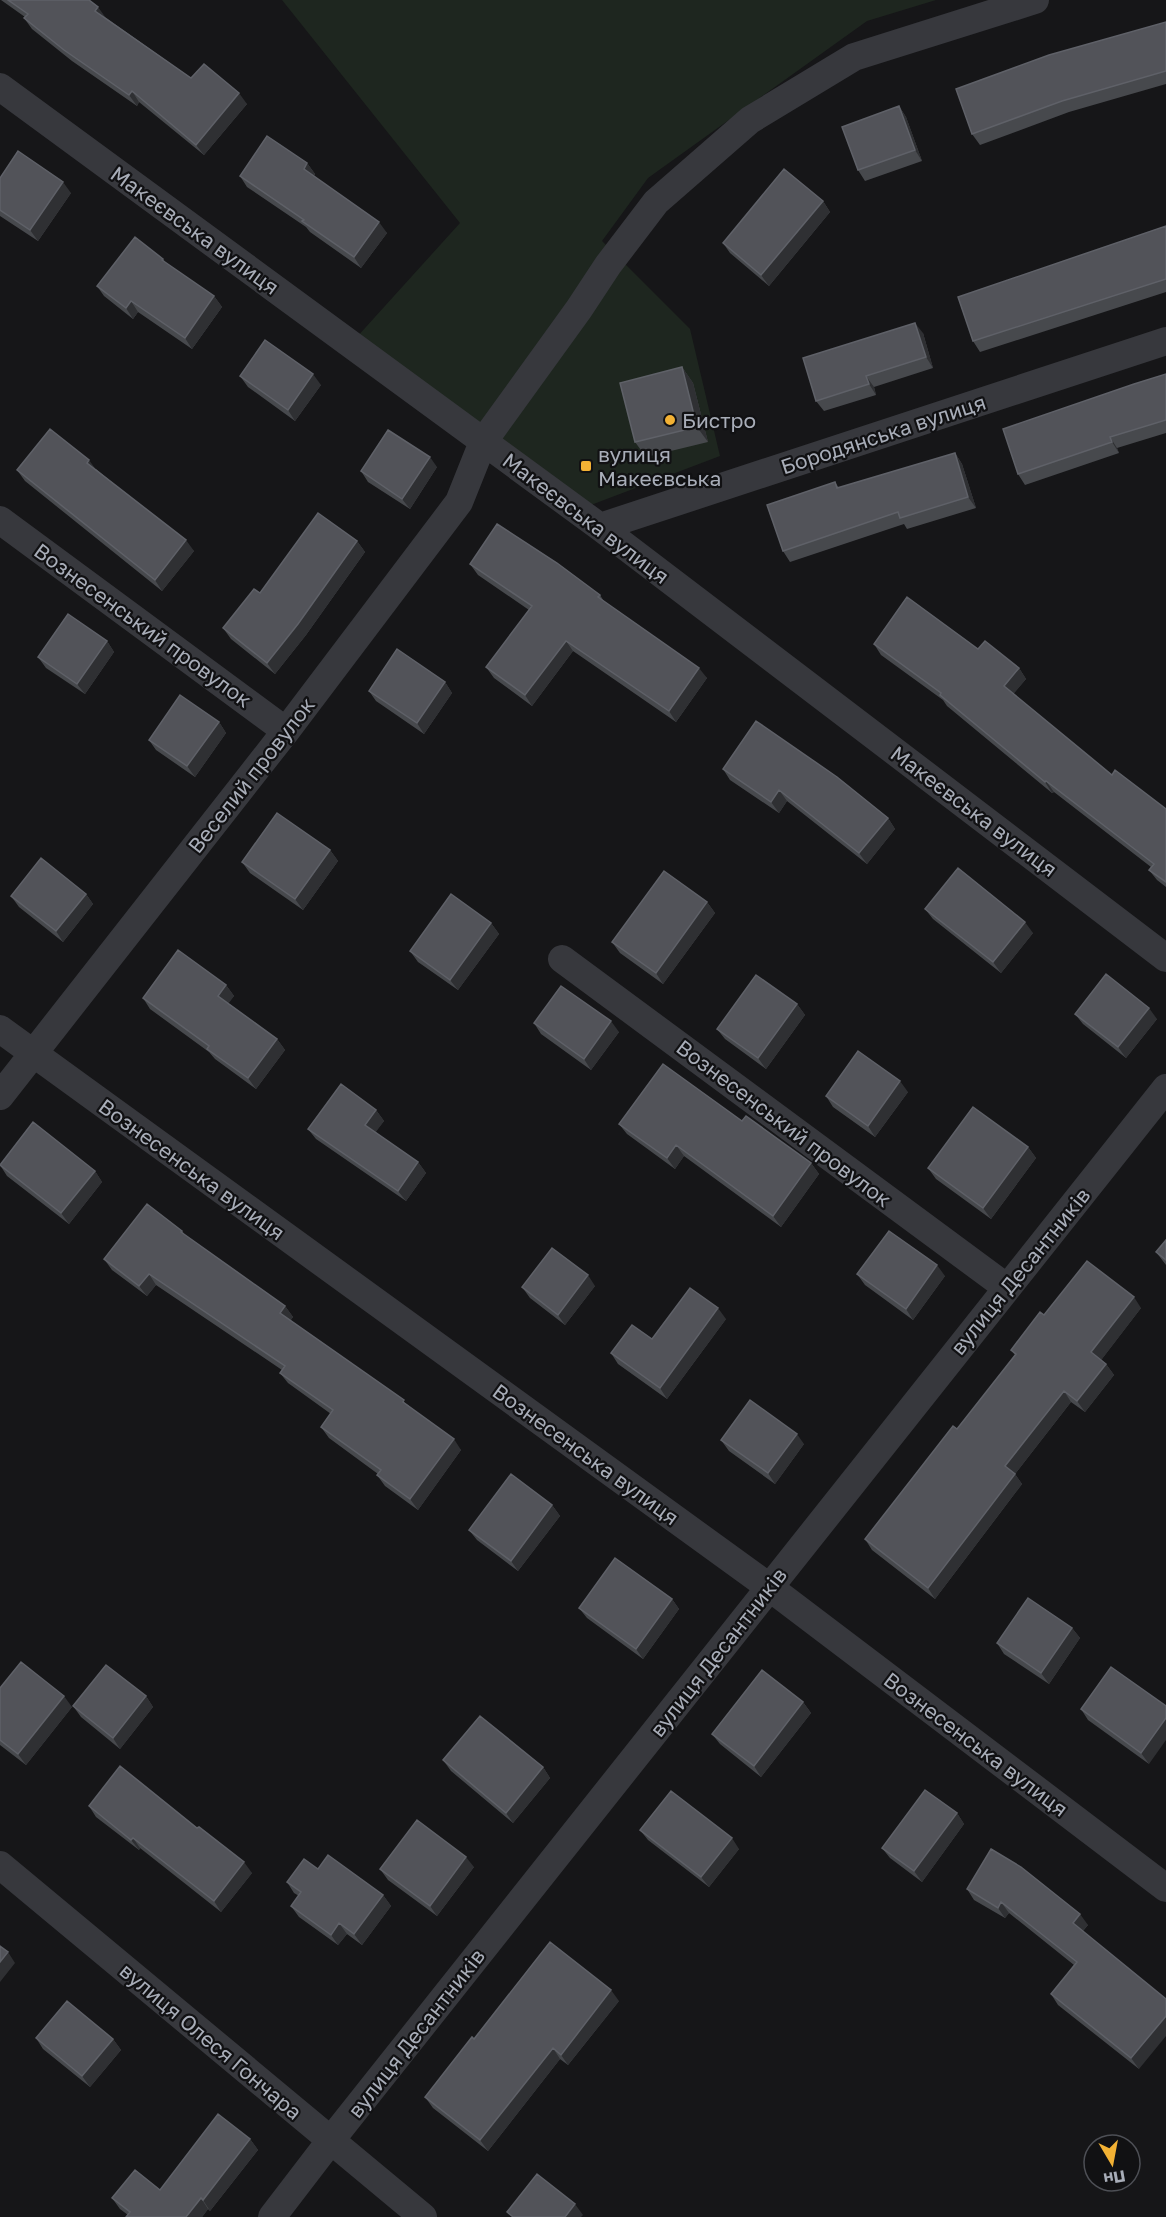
<svg xmlns="http://www.w3.org/2000/svg" width="1166" height="2217" font-family="'Golos Text',sans-serif">
  <style>
    .green { fill: #1e261f }
    .lines { fill: none; stroke-linecap: round; stroke-linejoin: round }
    .minor { stroke: #37383d; stroke-width: 28 }
    .wall { fill: #47494d }
    .shaded-wall { fill: #2f3033 }
    .building { fill: #525359; stroke: #5f6168; stroke-width: 1.5 }
    .poi-dot { fill: #f2b134; stroke: #111113; stroke-width: 2 }
    .labels { text-anchor: middle; dominant-baseline: central; stroke-width: 4.5; stroke-linejoin: round; paint-order: stroke }
    .street-label { font-size: 21px; fill: #a8adb8; stroke: #111113 }
    .poi-label { font-size: 21px; fill: #a8adb8; stroke: #111113; text-anchor: start }
  </style>
  <rect width="100%" height="100%" fill="#161618"/>
  <path class="green" d="M 282,0 L 936,0 L 867,21 L 648,178 L 602,241 L 690,329 L 720,456 L 583,508 L 356,338 L 460,223 Z"/>
  <g class="lines">
    <path class="minor" d="M 0,87 L 600,527 L 1166,958
      M 0,520 L 286,731
      M 600,527 L 1166,341
      M 562,959 L 1006,1287
      M 0,1029 L 769,1587 L 1166,1888
      M 0,1096 L 286,731 L 459,502 L 483,442 L 579,309 L 608,265 L 656,202 L 750,120 L 854,57 L 1035,0
      M 0,1865 L 423,2217
      M 272,2217 L 331,2140 L 1166,1088"/>
  </g>
  <path class="wall" d="M 1,0 L 89,0 L 105,17 L 191,78 L 247,104 L 204,155 L 139,102 L 137,106 L 72,61 L 32,29 L 24,18 L 25,17 Z
    M 1166,22 L 1166,84 L 1069,112 L 980,145 L 972,134 Z
    M 899,106 L 906,117 L 922,161 L 865,181 L 858,170 Z
    M 307,163 L 315,174 L 314,176 L 387,233 L 361,268 L 310,232 L 306,227 L 247,187 L 240,176 Z
    M 0,178 L 71,193 L 38,241 L 0,216 Z
    M 823,201 L 830,212 L 769,286 L 730,253 L 723,243 Z
    M 1166,226 L 1166,292 L 980,352 L 973,341 Z
    M 163,259 L 166,263 L 214,296 L 222,307 L 192,349 L 138,312 L 133,319 L 104,296 L 97,286 Z
    M 923,333 L 933,368 L 874,387 L 876,395 L 824,411 L 816,401 Z
    M 682,367 L 693,383 L 708,442 L 646,457 L 635,442 Z
    M 1166,374 L 1166,433 L 1117,448 L 1119,453 L 1025,485 L 1018,474 Z
    M 240,376 L 321,385 L 295,421 L 248,387 Z
    M 955,453 L 962,464 L 976,508 L 907,529 L 904,524 L 790,562 L 783,551 L 835,482 L 839,488 Z
    M 437,467 L 410,509 L 368,482 L 361,471 Z
    M 96,469 L 194,551 L 162,591 L 25,481 L 17,470 Z
    M 357,541 L 365,552 L 306,635 L 275,674 L 231,639 L 223,628 L 260,593 Z
    M 470,564 L 600,595 L 605,603 L 707,678 L 676,722 L 573,651 L 532,706 L 494,678 L 486,667 L 529,610 L 478,575 Z
    M 107,641 L 114,652 L 85,694 L 46,668 L 38,657 Z
    M 874,644 L 978,649 L 1019,668 L 1026,679 L 1013,694 L 1112,775 L 1166,809 L 1166,887 L 1157,880 L 1149,870 L 1151,867 L 1054,792 L 1052,793 L 947,706 L 943,700 L 881,655 Z
    M 445,682 L 452,693 L 424,734 L 376,701 L 369,691 Z
    M 219,722 L 226,733 L 195,777 L 156,750 L 149,740 Z
    M 723,769 L 888,818 L 895,829 L 867,864 L 787,801 L 779,813 L 730,780 Z
    M 330,850 L 338,861 L 303,910 L 250,873 L 242,862 Z
    M 86,894 L 93,904 L 63,942 L 19,907 L 11,896 Z
    M 707,902 L 715,913 L 663,984 L 620,953 L 612,942 Z
    M 925,909 L 1033,933 L 1001,973 L 933,919 Z
    M 491,923 L 499,934 L 458,990 L 418,962 L 410,951 Z
    M 226,985 L 234,996 L 228,1003 L 277,1039 L 285,1050 L 256,1089 L 215,1059 L 209,1052 L 150,1009 L 143,998 Z
    M 797,1004 L 805,1015 L 766,1069 L 725,1039 L 717,1029 Z
    M 1075,1014 L 1157,1019 L 1126,1058 L 1083,1024 Z
    M 534,1023 L 619,1032 L 591,1070 L 541,1034 Z
    M 908,1092 L 875,1137 L 833,1107 L 826,1096 Z
    M 376,1110 L 384,1121 L 375,1132 L 418,1162 L 426,1173 L 406,1201 L 316,1139 L 308,1129 Z
    M 619,1124 L 811,1163 L 819,1174 L 781,1227 L 684,1156 L 675,1169 L 627,1134 Z
    M 1028,1147 L 1036,1158 L 991,1219 L 936,1179 L 928,1168 Z
    M 0,1165 L 95,1171 L 102,1182 L 69,1224 L 7,1176 Z
    M 182,1231 L 186,1236 L 285,1306 L 293,1317 L 290,1321 L 408,1405 L 461,1450 L 418,1510 L 385,1486 L 377,1475 L 378,1474 L 329,1438 L 321,1427 L 331,1414 L 288,1383 L 280,1373 L 282,1370 L 156,1285 L 147,1296 L 112,1270 L 104,1259 Z
    M 1166,1240 L 1166,1265 L 1156,1252 Z
    M 857,1274 L 945,1276 L 913,1320 L 865,1285 Z
    M 595,1286 L 565,1325 L 530,1298 L 522,1287 Z
    M 1141,1308 L 1101,1360 L 1106,1364 L 1114,1375 L 1085,1412 L 1071,1402 L 1015,1474 L 1022,1484 L 935,1599 L 872,1550 L 865,1539 L 957,1429 L 1015,1355 L 1011,1350 L 1044,1315 Z
    M 726,1319 L 667,1399 L 618,1364 L 611,1353 L 652,1339 Z
    M 721,1440 L 804,1444 L 775,1484 L 729,1451 Z
    M 552,1505 L 560,1516 L 518,1571 L 477,1540 L 469,1530 Z
    M 672,1599 L 679,1609 L 643,1659 L 587,1618 L 579,1608 Z
    M 1072,1628 L 1080,1638 L 1049,1684 L 1004,1654 L 997,1643 Z
    M 1111,1667 L 1149,1764 L 1088,1720 L 1081,1709 Z
    M 0,1688 L 72,1707 L 26,1765 L 0,1745 Z
    M 146,1696 L 153,1707 L 120,1749 L 81,1717 L 73,1706 Z
    M 803,1702 L 811,1713 L 761,1777 L 720,1744 L 712,1734 Z
    M 443,1760 L 543,1767 L 550,1778 L 513,1823 L 451,1771 Z
    M 89,1806 L 252,1873 L 221,1912 L 140,1848 L 139,1850 L 96,1817 Z
    M 957,1813 L 964,1824 L 922,1882 L 890,1858 L 882,1848 Z
    M 640,1830 L 739,1849 L 709,1887 L 648,1840 Z
    M 474,1867 L 437,1916 L 388,1880 L 380,1869 Z
    M 318,1869 L 383,1895 L 391,1906 L 362,1945 L 347,1934 L 338,1945 L 299,1917 L 291,1906 L 299,1896 L 294,1893 L 287,1882 Z
    M 967,1889 L 1088,1925 L 1083,1931 L 1139,2069 L 1058,2005 L 1051,1994 L 1074,1965 L 1009,1913 L 1005,1918 L 974,1900 Z
    M 619,2001 L 568,2065 L 560,2059 L 488,2151 L 433,2108 L 425,2097 L 474,2039 Z
    M 36,2038 L 113,2039 L 121,2050 L 90,2087 L 43,2049 Z
    M 250,2139 L 258,2150 L 210,2211 L 208,2209 L 202,2217 L 126,2217 L 128,2215 L 120,2209 L 112,2198 L 160,2190 Z"/>
  <path class="shaded-wall" d="M 98,7 L 106,18 L 95,11 Z
    M 132,91 L 139,102 L 137,106 L 129,95 Z
    M 239,93 L 247,104 L 204,155 L 196,145 Z
    M 899,106 L 906,117 L 922,161 L 915,150 Z
    M 307,163 L 315,174 L 311,179 L 304,169 Z
    M 63,182 L 71,193 L 38,241 L 30,230 Z
    M 823,201 L 830,212 L 769,286 L 761,275 Z
    M 379,222 L 387,233 L 361,268 L 354,257 Z
    M 214,296 L 222,307 L 192,349 L 185,338 Z
    M 131,301 L 138,312 L 133,319 L 126,308 Z
    M 915,323 L 923,333 L 933,368 L 926,357 Z
    M 682,367 L 693,383 L 708,442 L 697,427 Z
    M 313,374 L 321,385 L 295,421 L 288,410 Z
    M 866,376 L 874,387 L 876,395 L 869,384 Z
    M 1110,437 L 1117,448 L 1119,453 L 1112,442 Z
    M 955,453 L 962,464 L 976,508 L 968,497 Z
    M 430,457 L 437,467 L 410,509 L 402,499 Z
    M 89,460 L 97,471 L 87,463 Z
    M 186,540 L 194,551 L 162,591 L 155,580 Z
    M 357,541 L 365,552 L 306,635 L 275,674 L 267,663 Z
    M 107,641 L 114,652 L 85,694 L 77,684 Z
    M 566,641 L 573,651 L 532,706 L 525,695 Z
    M 699,668 L 707,678 L 676,722 L 669,711 Z
    M 1019,668 L 1026,679 L 1011,697 L 1004,686 Z
    M 445,682 L 452,693 L 424,734 L 417,723 Z
    M 219,722 L 226,733 L 195,777 L 187,766 Z
    M 1046,781 L 1054,792 L 1052,793 L 1045,782 Z
    M 779,790 L 787,801 L 779,813 L 771,802 Z
    M 888,818 L 895,829 L 867,864 L 859,853 Z
    M 330,850 L 338,861 L 303,910 L 295,899 Z
    M 86,894 L 93,904 L 63,942 L 56,931 Z
    M 707,902 L 715,913 L 663,984 L 656,973 Z
    M 1025,922 L 1033,933 L 1001,973 L 993,962 Z
    M 491,923 L 499,934 L 458,990 L 450,980 Z
    M 226,985 L 234,996 L 226,1007 L 218,996 Z
    M 797,1004 L 805,1015 L 766,1069 L 758,1058 Z
    M 1149,1008 L 1157,1019 L 1126,1058 L 1118,1047 Z
    M 611,1021 L 619,1032 L 591,1070 L 584,1059 Z
    M 277,1039 L 285,1050 L 256,1089 L 248,1078 Z
    M 900,1081 L 908,1092 L 875,1137 L 868,1126 Z
    M 376,1110 L 384,1121 L 373,1136 L 365,1125 Z
    M 676,1145 L 684,1156 L 675,1169 L 667,1158 Z
    M 1028,1147 L 1036,1158 L 991,1219 L 983,1208 Z
    M 418,1162 L 426,1173 L 406,1201 L 398,1191 Z
    M 811,1163 L 819,1174 L 781,1227 L 773,1216 Z
    M 95,1171 L 102,1182 L 69,1224 L 61,1213 Z
    M 937,1265 L 945,1276 L 913,1320 L 906,1309 Z
    M 149,1274 L 156,1285 L 147,1296 L 139,1286 Z
    M 588,1275 L 595,1286 L 565,1325 L 558,1315 Z
    M 1134,1297 L 1141,1308 L 1099,1363 L 1091,1352 Z
    M 285,1306 L 293,1317 L 288,1324 L 280,1313 Z
    M 718,1308 L 726,1319 L 667,1399 L 660,1388 Z
    M 1106,1364 L 1114,1375 L 1085,1412 L 1077,1401 Z
    M 1064,1391 L 1071,1402 L 1015,1474 L 1022,1484 L 935,1599 L 928,1588 L 1005,1466 Z
    M 797,1434 L 804,1444 L 775,1484 L 768,1473 Z
    M 454,1439 L 461,1450 L 418,1510 L 410,1499 Z
    M 552,1505 L 560,1516 L 518,1571 L 511,1561 Z
    M 672,1599 L 679,1609 L 643,1659 L 636,1649 Z
    M 1072,1628 L 1080,1638 L 1049,1684 L 1041,1673 Z
    M 64,1696 L 72,1707 L 26,1765 L 18,1754 Z
    M 146,1696 L 153,1707 L 120,1749 L 113,1738 Z
    M 803,1702 L 811,1713 L 761,1777 L 754,1766 Z
    M 1166,1718 L 1166,1740 L 1149,1764 L 1141,1753 Z
    M 543,1767 L 550,1778 L 513,1823 L 506,1813 Z
    M 957,1813 L 964,1824 L 922,1882 L 914,1871 Z
    M 133,1838 L 140,1848 L 139,1850 L 131,1840 Z
    M 732,1838 L 739,1849 L 709,1887 L 701,1877 Z
    M 466,1857 L 474,1867 L 437,1916 L 430,1906 Z
    M 244,1862 L 252,1873 L 221,1912 L 214,1901 Z
    M 383,1895 L 391,1906 L 362,1945 L 354,1934 Z
    M 1001,1902 L 1009,1913 L 1005,1918 L 998,1908 Z
    M 1080,1914 L 1088,1925 L 1080,1934 L 1073,1923 Z
    M 339,1923 L 347,1934 L 338,1945 L 331,1935 Z
    M 8,1952 L 15,1963 L 0,1982 L 0,1962 Z
    M 611,1990 L 619,2001 L 568,2065 L 561,2055 Z
    M 1166,2016 L 1166,2036 L 1139,2069 L 1131,2058 Z
    M 113,2039 L 121,2050 L 90,2087 L 82,2076 Z
    M 553,2048 L 560,2059 L 488,2151 L 480,2140 Z
    M 250,2139 L 258,2150 L 210,2211 L 203,2200 Z
    M 201,2198 L 208,2209 L 202,2217 L 186,2217 Z
    M 575,2204 L 583,2215 L 581,2217 L 565,2217 Z"/>
  <path class="building" d="M 8,0 L 89,0 L 98,7 L 95,11 L 191,78 L 204,64 L 239,93 L 196,145 L 132,91 L 129,95 L 64,50 L 24,18 L 28,14 Z
    M 1166,22 L 1166,71 L 1062,101 L 972,134 L 956,89 L 1049,55 Z
    M 899,106 L 915,150 L 858,170 L 842,127 Z
    M 267,136 L 307,163 L 304,169 L 379,222 L 354,257 L 302,221 L 304,220 L 240,176 Z
    M 18,151 L 63,182 L 30,230 L 0,210 L 0,178 Z
    M 784,169 L 823,201 L 761,275 L 723,243 Z
    M 1166,226 L 1166,279 L 973,341 L 958,297 Z
    M 135,237 L 163,259 L 162,260 L 214,296 L 185,338 L 131,301 L 126,308 L 97,286 Z
    M 915,323 L 926,357 L 866,376 L 869,384 L 816,401 L 803,358 Z
    M 265,340 L 313,374 L 288,410 L 240,376 Z
    M 682,367 L 697,427 L 635,442 L 620,383 Z
    M 1166,374 L 1166,420 L 1110,437 L 1112,442 L 1018,474 L 1003,429 L 1134,384 Z
    M 50,429 L 89,460 L 87,463 L 186,540 L 155,580 L 17,470 Z
    M 388,430 L 430,457 L 402,499 L 361,471 Z
    M 955,453 L 968,497 L 900,518 L 898,512 L 783,551 L 767,505 L 835,482 L 837,488 Z
    M 318,513 L 357,541 L 298,624 L 267,663 L 223,628 L 254,589 L 260,593 Z
    M 497,524 L 557,563 L 600,595 L 598,597 L 699,668 L 669,711 L 566,641 L 525,695 L 486,667 L 532,606 L 470,564 Z
    M 907,597 L 978,649 L 985,641 L 1019,668 L 1004,686 L 1112,775 L 1115,770 L 1166,809 L 1166,882 L 1149,870 L 1154,864 L 1046,781 L 1045,782 L 940,695 L 941,693 L 874,644 Z
    M 68,614 L 107,641 L 77,684 L 38,657 Z
    M 397,649 L 445,682 L 417,723 L 369,691 Z
    M 180,695 L 219,722 L 187,766 L 149,740 Z
    M 756,721 L 837,777 L 888,818 L 859,853 L 779,790 L 771,802 L 723,769 Z
    M 277,813 L 330,850 L 295,899 L 242,862 Z
    M 41,858 L 86,894 L 56,931 L 11,896 Z
    M 958,868 L 1025,922 L 993,962 L 925,909 Z
    M 664,871 L 707,902 L 656,973 L 612,942 Z
    M 451,894 L 491,923 L 450,980 L 410,951 Z
    M 178,950 L 226,985 L 218,996 L 277,1039 L 248,1078 L 207,1049 L 209,1046 L 143,998 Z
    M 1106,974 L 1149,1008 L 1118,1047 L 1075,1014 Z
    M 756,975 L 797,1004 L 758,1058 L 717,1029 Z
    M 561,986 L 611,1021 L 584,1059 L 534,1023 Z
    M 858,1051 L 900,1081 L 868,1126 L 826,1096 Z
    M 663,1064 L 742,1121 L 746,1116 L 811,1163 L 773,1216 L 676,1145 L 667,1158 L 619,1124 Z
    M 341,1084 L 376,1110 L 365,1125 L 418,1162 L 398,1191 L 308,1129 Z
    M 973,1107 L 1028,1147 L 983,1208 L 928,1168 Z
    M 33,1122 L 95,1171 L 61,1213 L 0,1165 Z
    M 147,1204 L 182,1231 L 181,1232 L 285,1306 L 280,1313 L 404,1400 L 403,1402 L 454,1439 L 410,1499 L 377,1475 L 381,1470 L 321,1427 L 333,1410 L 280,1373 L 285,1366 L 149,1274 L 139,1286 L 104,1259 Z
    M 889,1231 L 937,1265 L 906,1309 L 857,1274 Z
    M 1166,1240 L 1166,1260 L 1156,1252 Z
    M 552,1248 L 588,1275 L 558,1315 L 522,1287 Z
    M 1087,1261 L 1134,1297 L 1091,1352 L 1106,1364 L 1077,1401 L 1064,1391 L 1005,1466 L 1015,1474 L 928,1588 L 865,1539 L 953,1426 L 957,1429 L 1016,1354 L 1011,1350 L 1040,1312 L 1044,1315 Z
    M 690,1288 L 718,1308 L 660,1388 L 611,1353 L 632,1325 L 652,1339 Z
    M 750,1400 L 797,1434 L 768,1473 L 721,1440 Z
    M 511,1474 L 552,1505 L 511,1561 L 469,1530 Z
    M 615,1558 L 672,1599 L 636,1649 L 579,1608 Z
    M 1028,1598 L 1072,1628 L 1041,1673 L 997,1643 Z
    M 21,1662 L 64,1696 L 18,1754 L 0,1740 L 0,1688 Z
    M 106,1665 L 146,1696 L 113,1738 L 73,1706 Z
    M 1111,1667 L 1166,1706 L 1166,1718 L 1141,1753 L 1081,1709 Z
    M 762,1670 L 803,1702 L 754,1766 L 712,1734 Z
    M 480,1716 L 543,1767 L 506,1813 L 443,1760 Z
    M 120,1766 L 197,1828 L 199,1827 L 244,1862 L 214,1901 L 133,1838 L 131,1840 L 89,1806 Z
    M 925,1790 L 957,1813 L 914,1871 L 882,1848 Z
    M 671,1791 L 732,1838 L 701,1877 L 640,1830 Z
    M 417,1820 L 466,1857 L 430,1906 L 380,1869 Z
    M 991,1849 L 1021,1867 L 1080,1914 L 1073,1923 L 1166,1999 L 1166,2016 L 1131,2058 L 1051,1994 L 1077,1962 L 1001,1902 L 998,1908 L 967,1889 Z
    M 328,1855 L 383,1895 L 354,1934 L 339,1923 L 331,1935 L 291,1906 L 301,1892 L 287,1882 L 304,1859 L 318,1869 Z
    M 550,1942 L 611,1990 L 561,2055 L 553,2048 L 480,2140 L 425,2097 L 472,2037 L 474,2039 Z
    M 0,1946 L 8,1952 L 0,1962 Z
    M 67,2001 L 113,2039 L 82,2076 L 36,2038 Z
    M 218,2114 L 250,2139 L 203,2200 L 201,2198 L 186,2217 L 126,2217 L 130,2212 L 112,2198 L 135,2170 L 160,2190 Z
    M 537,2174 L 575,2204 L 565,2217 L 513,2217 L 507,2212 Z"/>
  <g class="poi-dot">
    <circle cx="670" cy="420" r="6"/>
    <rect x="580" y="460" width="12" height="12" rx="3"/>
  </g>
  <g class="labels">
    <g class="street-label">
      <text transform="translate(195 230) rotate(36)">Макеєвська вулиця</text>
      <text transform="translate(883 434) rotate(-18)">Бородянська вулиця</text>
      <text transform="translate(586 518) rotate(37)">Макеєвська вулиця</text>
      <text transform="translate(143 625) rotate(36)">Вознесенський провулок</text>
      <text transform="translate(251 775) rotate(-52)">Веселий провулок</text>
      <text transform="translate(974 811) rotate(37)">Макеєвська вулиця</text>
      <text transform="translate(784 1123) rotate(37)">Вознесенський провулок</text>
      <text transform="translate(192 1169) rotate(36)">Вознесенська вулиця</text>
      <text transform="translate(1020 1271) rotate(-51)">вулиця Десантників</text>
      <text transform="translate(586 1454) rotate(36)">Вознесенська вулиця</text>
      <text transform="translate(718 1652) rotate(-52)">вулиця Десантників</text>
      <text transform="translate(976 1744) rotate(37)">Вознесенська вулиця</text>
      <text transform="translate(416 2033) rotate(-52)">вулиця Десантників</text>
      <text transform="translate(211 2041) rotate(40)">вулиця Олеся Гончара</text>
    </g>
    <g class="poi-label">
      <text x="682" y="420">Бистро</text>
      <text x="598" y="454">вулиця<tspan x="598" dy="24">Макеєвська</tspan></text>
    </g>
  </g>
  <g transform="translate(1112 2163) rotate(170)"><circle r="28" fill="#111113" stroke="#4d4f55" stroke-width="1.5"/>
  <path d="M0-4.5L10 22L0 15L-10 22Z" fill="#f2b134"/>
  <text y="-9" font-size="16" font-weight="bold" text-anchor="middle" fill="#a8adb8">Пн</text>
  </g>
</svg>
